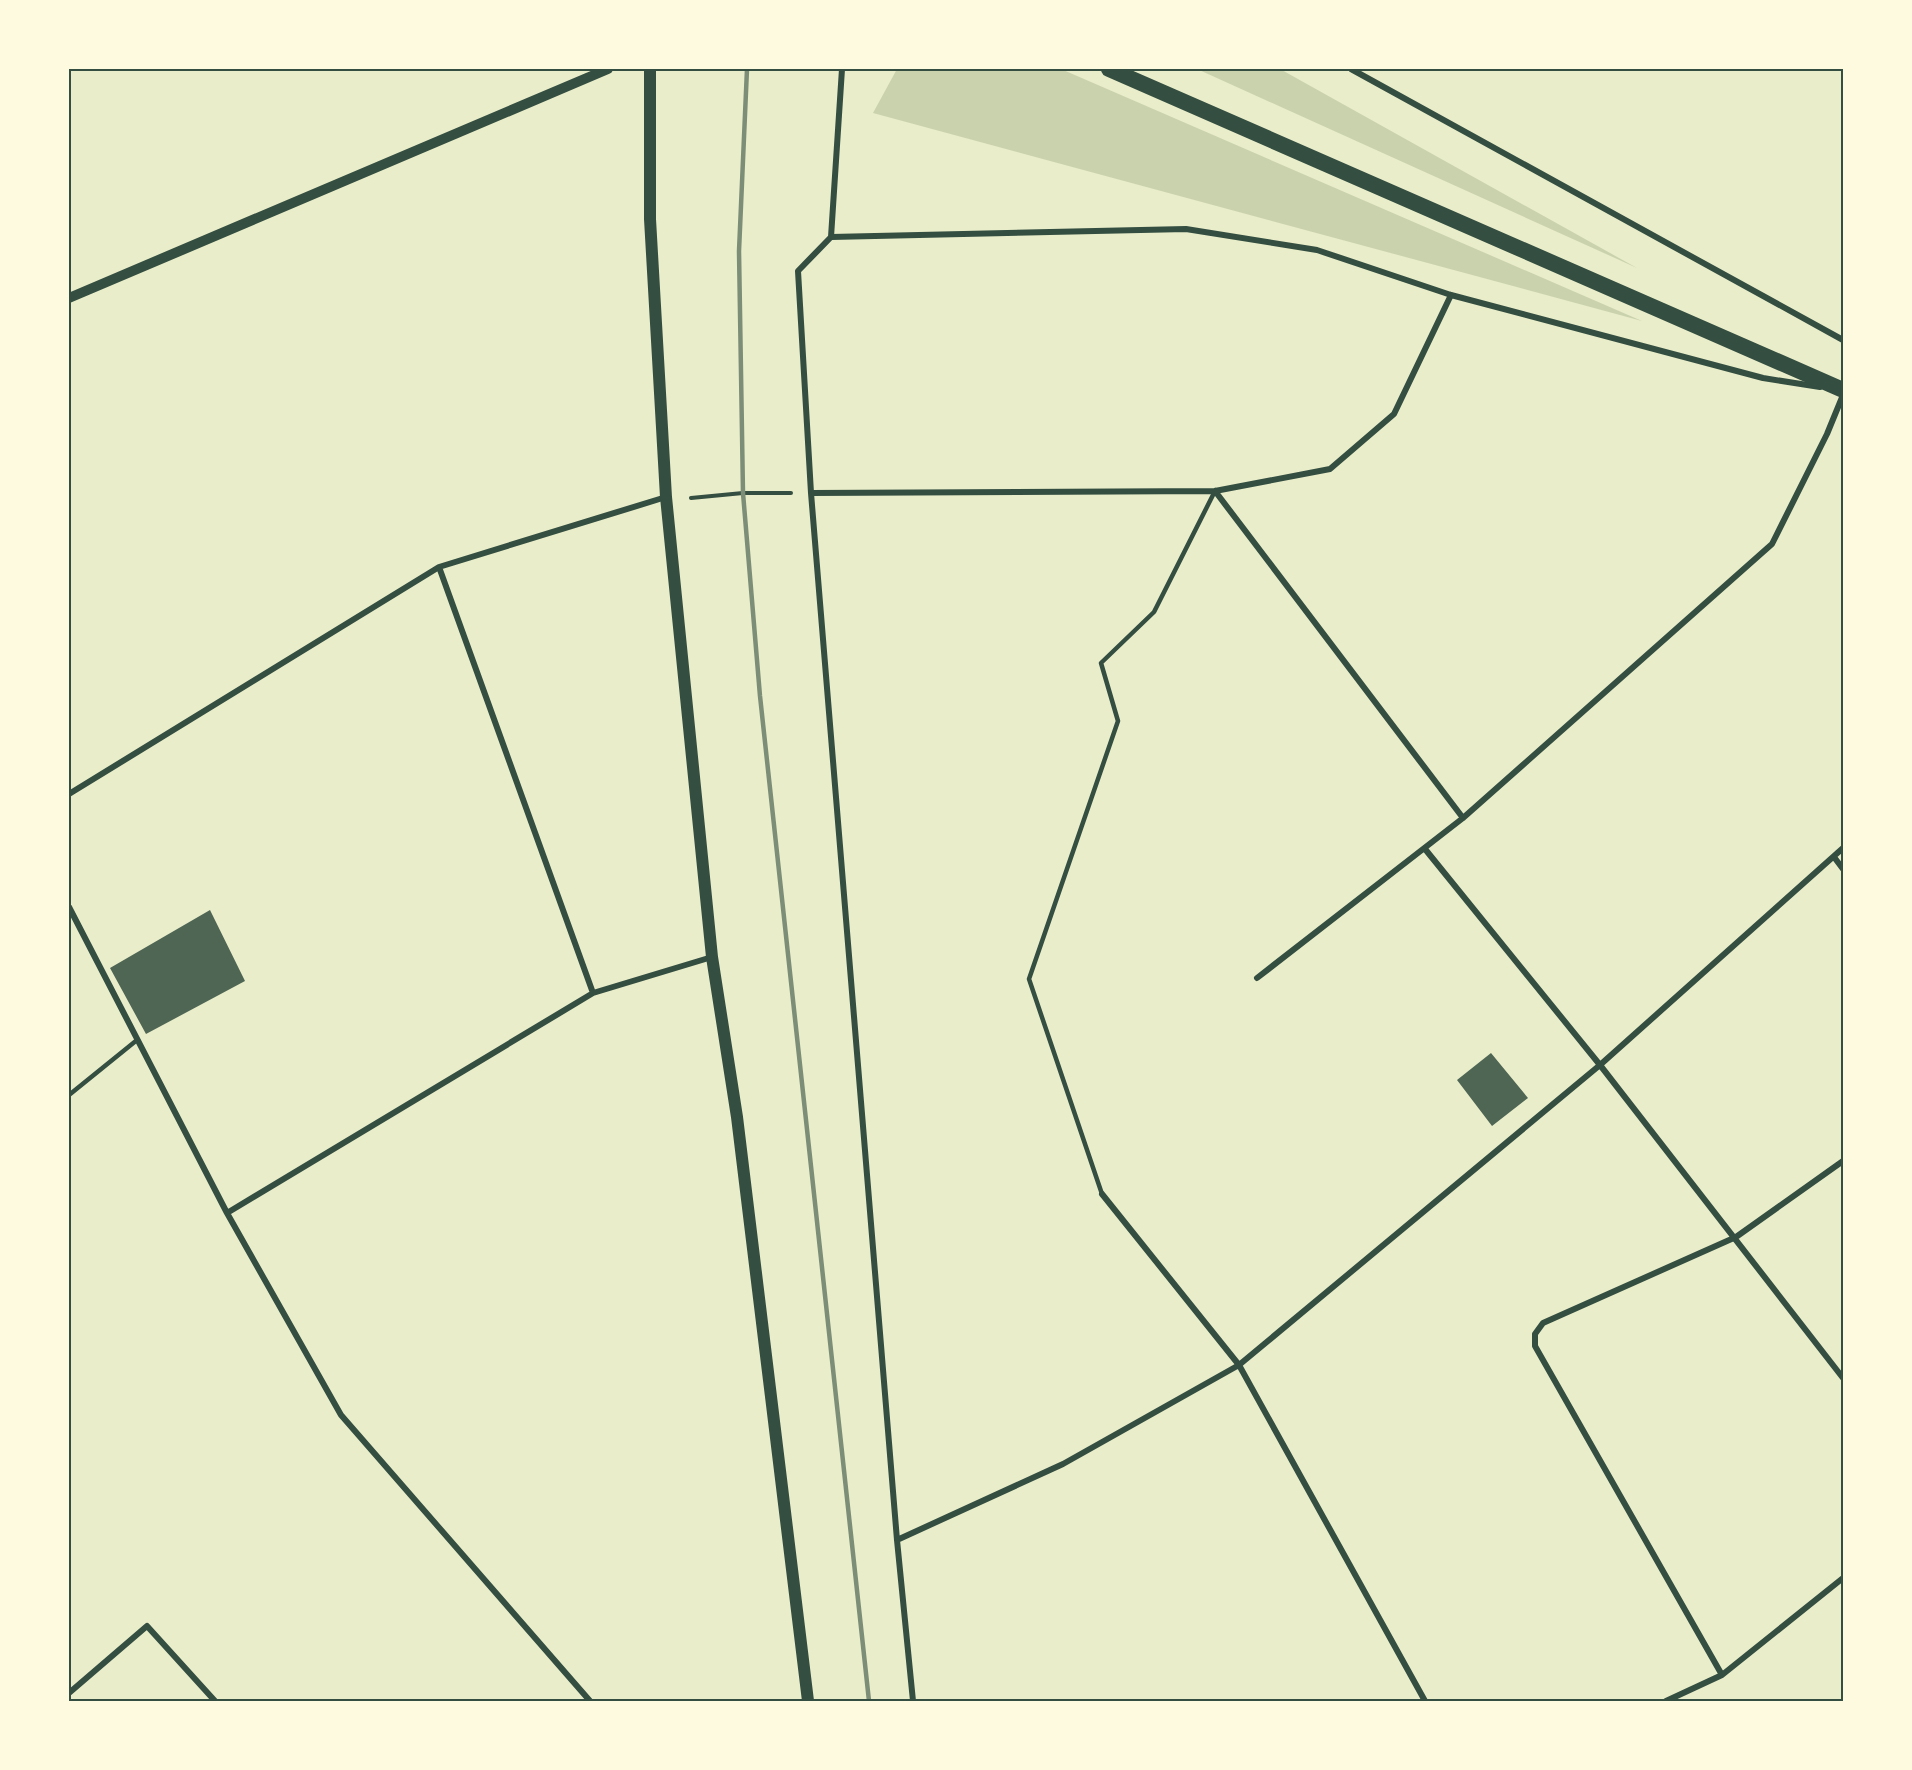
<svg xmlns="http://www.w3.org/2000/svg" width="1912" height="1770" font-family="'Sofia Sans Condensed',sans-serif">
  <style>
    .green { fill: #cad2ad }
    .building { fill: #4f6655 }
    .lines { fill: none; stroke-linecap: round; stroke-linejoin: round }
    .path { stroke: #344e41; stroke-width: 4 }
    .service { stroke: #344e41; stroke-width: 4.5 }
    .minor { stroke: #344e41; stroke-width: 6 }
    .tertiary { stroke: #344e41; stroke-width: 10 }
    .secondary { stroke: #344e41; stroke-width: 12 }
    .trunk { stroke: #344e41; stroke-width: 16 }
    .rail { stroke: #7c8e77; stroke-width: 4.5 }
    .neatline { fill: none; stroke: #344e41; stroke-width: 2 }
  </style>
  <rect width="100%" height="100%" fill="#e9edc9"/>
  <path class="green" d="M 897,69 L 1061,69 L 1642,321 L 873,113 Z
    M 1197,69 L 1280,69 L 1637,268 Z"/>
  <path class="building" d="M 210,910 L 245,981 L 146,1034 L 110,968 Z
    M 1491,1053 L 1528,1098 L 1492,1126 L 1457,1080 Z"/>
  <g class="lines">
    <path class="path" d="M 691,498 L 743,493 L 791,493"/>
    <path class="service" d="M 69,1095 L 137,1040
      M 1102,1194 L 1029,979 L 1118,721 L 1101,663 L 1154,612 L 1215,491"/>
    <path class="minor" d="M 842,69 L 831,237 L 798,271 L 811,493 L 897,1540 L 913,1701
      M 1351,69 L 1843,340
      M 831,237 L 1186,229 L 1317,250 L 1451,295 L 1763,378 L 1820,387
      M 1215,491 L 1463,818
      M 811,493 L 1215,491 L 1330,469 L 1394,414 L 1451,295
      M 439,567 L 593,993
      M 69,794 L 439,567 L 666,497
      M 1425,849 L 1600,1065 L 1843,1378
      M 1834,857 L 1843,869
      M 69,907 L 227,1213 L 341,1415 L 590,1701
      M 1257,978 L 1463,818 L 1772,544 L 1827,434 L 1843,395
      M 1102,1194 L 1239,1365 L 1425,1701
      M 227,1213 L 593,993 L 712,957
      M 897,1540 L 1063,1464 L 1239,1365 L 1600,1065 L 1843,848
      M 1722,1675 L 1535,1346 L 1535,1334 L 1543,1323 L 1736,1237 L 1843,1161
      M 69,1693 L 147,1626 L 215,1701
      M 1666,1701 L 1722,1675 L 1843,1578"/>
    <path class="tertiary" d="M 69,298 L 608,69"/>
    <path class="secondary" d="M 650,69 L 650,219 L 666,497 L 712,957 L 737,1117 L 808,1701"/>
    <path class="trunk" d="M 1109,69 L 1843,390"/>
    <path class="rail" d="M 747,69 L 739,251 L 743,493 L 760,696 L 869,1701"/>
  </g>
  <rect width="1912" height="1770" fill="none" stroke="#fefae0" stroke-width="141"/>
  <rect x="70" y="70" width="1772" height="1630" class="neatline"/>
</svg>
